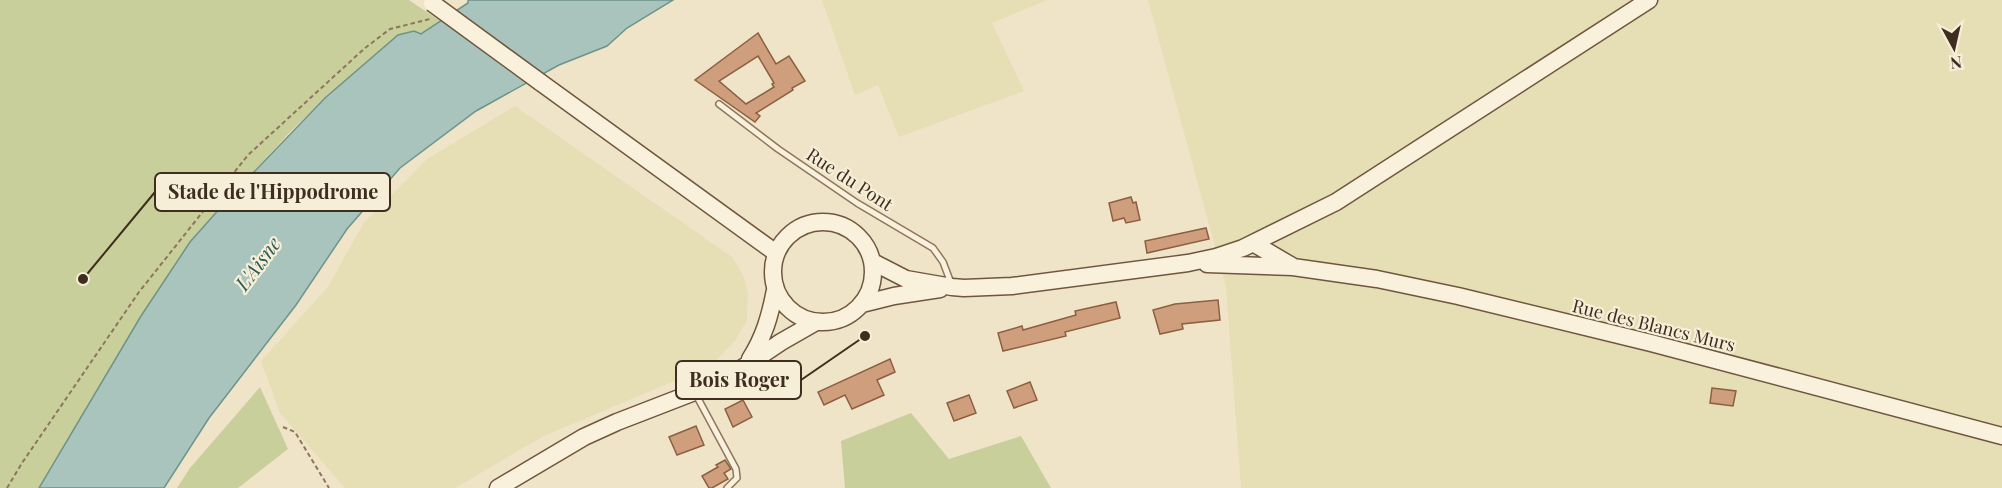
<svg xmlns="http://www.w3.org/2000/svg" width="2002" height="488" font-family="'Playfair Display',serif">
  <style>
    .farmland { fill: #e6deb5 }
    .green { fill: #c9cf9b }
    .water { fill: #a9c4bc; stroke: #6f938a; stroke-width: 1.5 }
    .building { fill: #cf9f7d; stroke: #8d5f41; stroke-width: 1.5; fill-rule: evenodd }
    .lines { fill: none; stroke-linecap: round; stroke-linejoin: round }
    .lane-casing { stroke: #8d765c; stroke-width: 8 }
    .secondary-casing { stroke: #6f573f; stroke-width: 19 }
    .path { stroke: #8d765c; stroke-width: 2; stroke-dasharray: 4.5 3; stroke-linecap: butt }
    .lane { stroke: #faf1dc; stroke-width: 5 }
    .secondary { stroke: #faf1dc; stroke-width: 16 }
    .secondary-bridge-casing { stroke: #6f573f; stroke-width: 19; stroke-linecap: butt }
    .secondary-bridge { stroke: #faf1dc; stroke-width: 16 }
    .labels { text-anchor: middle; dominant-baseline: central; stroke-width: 4.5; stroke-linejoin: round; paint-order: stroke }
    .street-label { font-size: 18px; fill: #3d2e20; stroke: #f7eed8 }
    .water-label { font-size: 20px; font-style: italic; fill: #2f5d5a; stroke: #f7eed8 }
    .leader { fill: none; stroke: #3d2e20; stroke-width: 2 }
    .callout-dot { fill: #3d2e20; stroke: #f7eed8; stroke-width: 2 }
    .callout { fill: #f7eed8; stroke: #3d2e20; stroke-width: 2 }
    .callout-label { font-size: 20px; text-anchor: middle; font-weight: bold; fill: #3d2e20 }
  </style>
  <rect width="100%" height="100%" fill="#f0e4c8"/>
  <path class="farmland" d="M 822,0 L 1047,0 L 992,23 L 1024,91 L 899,137 L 878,85 L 855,95 Z
    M 1148,0 L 2002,0 L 2002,488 L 1241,488 L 1226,287 Z
    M 515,106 L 732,257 L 742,273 L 748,292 L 747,320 L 735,341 L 712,365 L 544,436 L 455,488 L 345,488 L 280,413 L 261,361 L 328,287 L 363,224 L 427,159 Z"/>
  <path class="green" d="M 0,0 L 409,0 L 440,21 L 420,34 L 398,36 L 325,98 L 289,133 L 190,242 L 141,316 L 39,488 L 0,488 Z
    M 260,387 L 288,449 L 238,488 L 177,488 L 190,468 Z
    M 911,413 L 949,459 L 1021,436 L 1051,488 L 845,488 L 841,441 Z"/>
  <path class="water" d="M 468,0 L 673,0 L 627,28 L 607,46 L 559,65 L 476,111 L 400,168 L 347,229 L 296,305 L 209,418 L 164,488 L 39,488 L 141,316 L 190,242 L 229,198 L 325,98 L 398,35 L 414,31 L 421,34 L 468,3 Z"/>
  <path class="building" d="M 758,33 L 776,64 L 789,56 L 805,81 L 792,88 L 793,90 L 756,113 L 760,116 L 755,122 L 695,80 ZM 758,56 L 774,83 L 772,84 L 774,87 L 746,104 L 719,81 Z
    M 1131,197 L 1133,203 L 1136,202 L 1140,220 L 1126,223 L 1124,218 L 1113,221 L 1109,203 Z
    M 1206,228 L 1209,239 L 1147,253 L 1145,241 Z
    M 1218,300 L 1220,320 L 1182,324 L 1183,329 L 1160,334 L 1153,310 L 1175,304 Z
    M 1116,302 L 1120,318 L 1065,332 L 1066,336 L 1003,351 L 998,333 L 1022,326 L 1023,330 L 1076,315 L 1075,311 Z
    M 890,359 L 895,372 L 877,380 L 884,395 L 852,409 L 845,395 L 824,405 L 818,392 Z
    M 1030,382 L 1037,400 L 1014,408 L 1007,391 Z
    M 1712,388 L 1736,391 L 1733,406 L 1710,403 Z
    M 969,395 L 976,413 L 954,421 L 947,403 Z
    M 743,400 L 752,417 L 733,427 L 725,409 Z
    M 696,426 L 704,445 L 677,455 L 669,437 Z
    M 725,460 L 731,469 L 724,473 L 728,479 L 712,488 L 709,488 L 702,476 L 718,467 L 716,465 Z"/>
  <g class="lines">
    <g class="lane-casing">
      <path id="lane" d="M 719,104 L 778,149 L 857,203 L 933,248 L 943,262 L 951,283
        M 695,393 L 736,469 L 737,478 L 727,488"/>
    </g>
    <g class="secondary-casing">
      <path id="secondary" d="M 540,82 L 776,253
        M773 272a50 50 0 1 1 100 0a50 50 0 1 1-100 0Z
        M 1253,243 L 1292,266
        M 873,262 L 906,279 L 952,287 L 964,288 L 1012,286 L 1188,263 L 1216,257 L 1243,248 L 1336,202 L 1649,0
        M 1207,264 L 1293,267 L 1377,279 L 1458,296 L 1651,343 L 2002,436
        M 862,304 L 894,296 L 940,289
        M 750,359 C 764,337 770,316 775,290
        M 498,488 L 584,437 L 617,422 L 723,381 L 781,342 L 816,322"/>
    </g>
    <path class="path" d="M 283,427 L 295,432 L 329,488
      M 7,488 L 22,463 L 139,292 L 248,155 L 365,48 L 390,29 L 430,19"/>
    <use href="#lane" class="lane"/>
    <use href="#secondary" class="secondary"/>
    <g class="secondary-bridge-casing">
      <path id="secondary-bridge" d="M 432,3 L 540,82"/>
    </g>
    <use href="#secondary-bridge" class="secondary-bridge"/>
  </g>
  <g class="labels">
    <g class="street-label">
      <text transform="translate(850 179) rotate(33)">Rue du Pont</text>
      <text transform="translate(1654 325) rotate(14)">Rue des Blancs Murs</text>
    </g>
    <g class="water-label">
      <text transform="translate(257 263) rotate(-53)">L'Aisne</text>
    </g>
  </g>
  <path class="leader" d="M83 279L155 192M865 336L801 380"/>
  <g class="callout-dot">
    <circle cx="83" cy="279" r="6"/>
    <circle cx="865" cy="336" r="6"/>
  </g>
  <g class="callout">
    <rect x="155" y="173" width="235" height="38" rx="6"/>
    <rect x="676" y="361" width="125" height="38" rx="6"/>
  </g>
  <g class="callout-label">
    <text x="273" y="199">Stade de l'Hippodrome</text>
    <text x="739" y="387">Bois Roger</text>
  </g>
  <g transform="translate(1954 48) rotate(172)" stroke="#f7eed8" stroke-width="4.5" paint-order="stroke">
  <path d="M0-4.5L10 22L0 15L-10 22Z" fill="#3d2e20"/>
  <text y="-9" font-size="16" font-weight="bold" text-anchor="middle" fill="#3d2e20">N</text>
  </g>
</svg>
